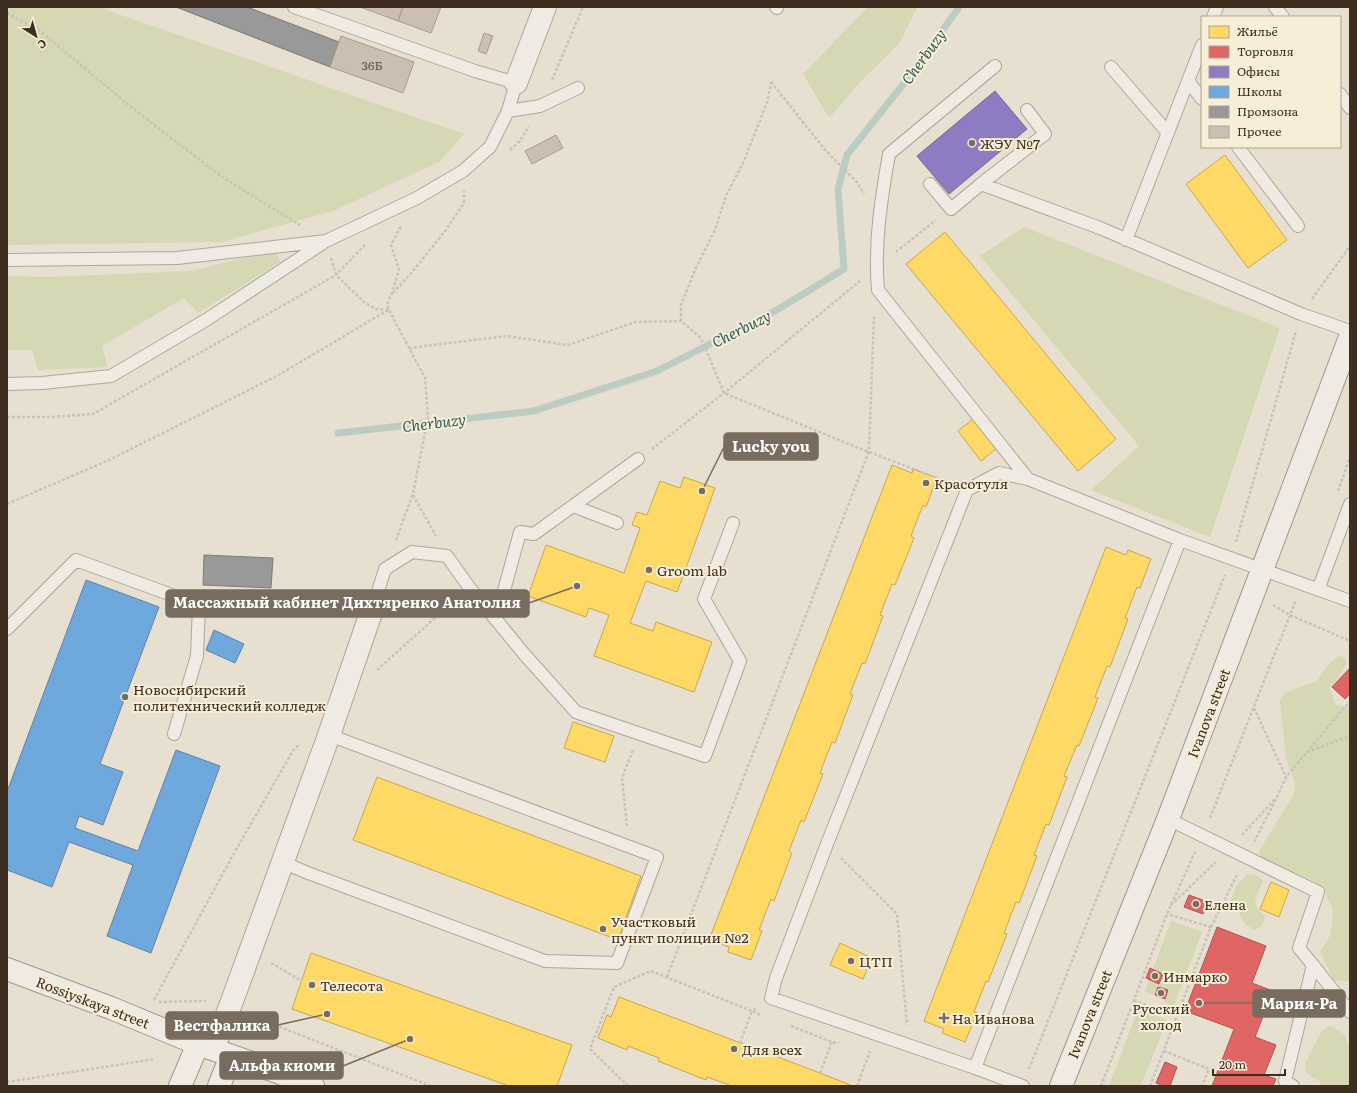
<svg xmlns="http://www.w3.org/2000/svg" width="1357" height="1093" font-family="Literata,serif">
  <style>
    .green { fill: #d6d7b3 }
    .homes { fill: #ffd966; stroke: #c5a651 }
    .shops { fill: #e06666; stroke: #af5551 }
    .offices { fill: #8e7cc3; stroke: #766592 }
    .schools { fill: #6fa8dc; stroke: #6083a4 }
    .industry { fill: #999; stroke: #7d7975 }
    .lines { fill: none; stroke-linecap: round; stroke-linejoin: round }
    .stream { stroke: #bcccc2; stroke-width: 7 }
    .building { fill: #cbbfb2; stroke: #a89c90 }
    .lane-casing { stroke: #ada599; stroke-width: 14 }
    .street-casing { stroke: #ada599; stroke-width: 24 }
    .secondary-casing { stroke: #9c958a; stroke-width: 24 }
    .path { stroke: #c8c2b9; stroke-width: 2.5; stroke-dasharray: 3 2; stroke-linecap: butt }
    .lane { stroke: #efebe3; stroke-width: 12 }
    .street { stroke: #efebe3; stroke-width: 22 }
    .secondary { stroke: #efebe3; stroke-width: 22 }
    .poi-dot { fill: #786c5e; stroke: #f7eed8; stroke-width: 1.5 }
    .labels { text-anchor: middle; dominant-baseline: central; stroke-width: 4; stroke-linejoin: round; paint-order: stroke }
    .number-label { font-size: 12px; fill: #605244 }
    .poi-label { font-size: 14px; fill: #3d2e20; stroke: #f7eed8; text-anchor: start }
    .street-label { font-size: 14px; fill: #3d2e20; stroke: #f7eed8 }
    .water-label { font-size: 15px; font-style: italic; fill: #2f5d5a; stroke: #f7eed8 }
    .leader { fill: none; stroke: #786c5e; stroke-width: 1.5 }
    .callout-dot { fill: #786c5e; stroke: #f7eed8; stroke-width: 1.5 }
    .callout { fill: #786c5e; stroke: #786c5e; stroke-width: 1.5 }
    .callout-label { font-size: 15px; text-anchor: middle; font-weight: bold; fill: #fff }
  </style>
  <rect width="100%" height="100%" fill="#e7e0d1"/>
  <path class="green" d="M 7,7 L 98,7 L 464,134 L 439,162 L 333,211 L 221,242 L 7,245 Z
    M 868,7 L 917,7 L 899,44 L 861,81 L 829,118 L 803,74 Z
    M 1024,227 L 1280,328 L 1210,537 L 1091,490 L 1139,446 L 980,256 Z
    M 275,250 L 280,262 L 198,313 L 184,298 L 102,346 L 108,367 L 38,370 L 32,350 L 7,350 L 7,276 L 49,277 L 191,271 Z
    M 1342,655 L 1347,662 L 1339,676 L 1330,688 L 1336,705 L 1350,707 L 1350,981 L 1334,981 L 1320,952 L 1331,934 L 1333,910 L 1324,889 L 1315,882 L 1263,859 L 1259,853 L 1261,848 L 1294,794 L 1295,783 L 1286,759 L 1280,701 L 1284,693 L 1317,681 C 1324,670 1330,659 1342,655 Z
    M 1247,874 L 1259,876 L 1263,881 C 1256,898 1249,902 1265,916 L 1262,926 L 1254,930 L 1245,924 L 1238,911 L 1230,901 L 1237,885 Z
    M 1171,921 L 1202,932 L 1174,1006 L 1164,1002 L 1169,990 L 1158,986 L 1154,995 L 1145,991 L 1149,980 L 1160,984 L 1164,973 L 1153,969 Z
    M 1138,1009 L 1167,1020 L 1141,1086 L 1109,1086 Z
    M 1330,1026 L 1344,1034 L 1350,1048 L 1350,1086 L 1320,1086 L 1321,1082 L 1306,1073 L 1305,1063 L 1322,1030 Z"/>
  <path class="homes" d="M 1225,155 L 1287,240 L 1248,268 L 1186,184 Z
    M 945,232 L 1116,439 L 1078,471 L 906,264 Z
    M 973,419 L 997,448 L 981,461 L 958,431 Z
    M 892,465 L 912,473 L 913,469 L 937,478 L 926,507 L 923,505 L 911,536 L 914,538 L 895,585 L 892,584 L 880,615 L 883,616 L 865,664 L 862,663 L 850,694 L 853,695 L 835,743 L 832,742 L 820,773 L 823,774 L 804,822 L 801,820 L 789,851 L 792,853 L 774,901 L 771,899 L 759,930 L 762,931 L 751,960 L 728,952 L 729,947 L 709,940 Z
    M 684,477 L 715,488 L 682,579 L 677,592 L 646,581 L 630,623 L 653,631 L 656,622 L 712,642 L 694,692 L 594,656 L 609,615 L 589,608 L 586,617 L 528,596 L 546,545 L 624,573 L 640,528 L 632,525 L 637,512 L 647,515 L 660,481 L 680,488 Z
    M 1106,547 L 1126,555 L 1128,550 L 1151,559 L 1140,588 L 1137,587 L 1125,618 L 1128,619 L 1110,667 L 1107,666 L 1095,697 L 1098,698 L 1079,746 L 1077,745 L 1064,776 L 1067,777 L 1049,825 L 1046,824 L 1034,855 L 1037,856 L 1019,903 L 1016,902 L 1004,933 L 1007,934 L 988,982 L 986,981 L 974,1012 L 977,1013 L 965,1042 L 942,1033 L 944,1029 L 924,1021 Z
    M 573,722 L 614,736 L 605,762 L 564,748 Z
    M 377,777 L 641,876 L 618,940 L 353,840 Z
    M 1271,882 L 1289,890 L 1279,917 L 1260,909 Z
    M 840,943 L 872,958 L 863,979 L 830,965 Z
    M 311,953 L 572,1045 L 557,1086 L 509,1086 L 292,1009 Z
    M 619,997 L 820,1073 L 853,1086 L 732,1086 L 707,1077 L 706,1080 L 658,1061 L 659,1058 L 628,1046 L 627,1050 L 598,1038 L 607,1015 L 611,1017 Z"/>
  <path class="shops" d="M 1350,668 L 1350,694 L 1345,699 L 1332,687 Z
    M 1189,895 L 1208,902 L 1203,914 L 1184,907 Z
    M 1217,927 L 1266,946 L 1252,983 L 1273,991 L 1255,1037 L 1276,1045 L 1264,1075 L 1276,1079 L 1273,1086 L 1212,1086 L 1234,1029 L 1185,1011 Z
    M 1150,968 L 1163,974 L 1159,984 L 1146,978 Z
    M 1158,987 L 1168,990 L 1165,999 L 1155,995 Z
    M 1165,1062 L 1177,1067 L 1170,1086 L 1164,1086 L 1156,1083 Z"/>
  <path class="offices" d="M 995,91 L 1027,129 L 949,194 L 917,156 Z"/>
  <path class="schools" d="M 86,580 L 159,607 L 100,764 L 123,772 L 103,825 L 79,816 L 75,828 L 138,851 L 176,750 L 220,766 L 151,953 L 107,936 L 133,865 L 69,842 L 52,887 L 7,870 L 7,789 L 8,789 Z
    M 214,630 L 244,644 L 235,663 L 206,650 Z"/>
  <path class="industry" d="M 176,7 L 247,7 L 339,42 L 330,67 Z
    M 204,555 L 273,558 L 271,588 L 203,585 Z"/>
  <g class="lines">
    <path class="stream" d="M 338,433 L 534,411 L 657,371 L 777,310 L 844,269 L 838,189 L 847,155 L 916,68 L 959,7"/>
  </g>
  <path class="building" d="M 360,7 L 403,7 L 398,21 Z
    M 403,7 L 441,7 L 431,33 L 398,21 Z
    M 484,33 L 493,36 L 486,54 L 478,51 Z
    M 341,36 L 414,62 L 403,93 L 330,67 Z
    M 556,135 L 563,148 L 532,164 L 525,151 Z"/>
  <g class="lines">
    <g class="lane-casing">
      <path id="lane" d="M 776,7 L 777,8
        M 1275,7 L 1283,17
        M 1213,17 L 1217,7
        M 995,66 L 889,154 C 881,200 874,244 878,290 L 1028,479
        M 1111,67 L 1168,133
        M 1188,81 L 1202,99
        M 1340,94 L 1350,108
        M 508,111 L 540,106 L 578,88
        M 1238,147 L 1298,226
        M 930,184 L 951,209 L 981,184 L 1045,134 L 1027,110
        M 981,184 L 1100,228 L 1301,314 L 1350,331
        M 1126,240 L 1202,45
        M 7,260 L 177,258 L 326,241 L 417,198 L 463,171 L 490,147 L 508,111 L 516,83 L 475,71 L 294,7
        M 7,384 L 42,383 L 111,376 L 206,320 L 323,243
        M 573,506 L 617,523
        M 1318,590 L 1350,504
        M 496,620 L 520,532 L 534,534 L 638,459
        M 7,629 L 76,560 L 199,605 L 270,603 L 374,604 L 385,569 L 412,552 L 447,556 L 469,587 L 525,655 L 576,712 L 705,756 L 740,661 L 704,599 L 733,523
        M 174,734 L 197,656 L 199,605
        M 1168,819 L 1318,892 L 1299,948 L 1313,965 L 1285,1081 L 1293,1086
        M 282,862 L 308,873 L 545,961 L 617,963 L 657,857 L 329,735
        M 1313,965 L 1350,1012
        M 975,1068 L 1180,540
        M 1023,1086 L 975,1068 L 771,998 L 776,978 L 827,844 L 967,490 L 999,473 L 1028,479 L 1180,540 L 1350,601"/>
    </g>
    <g class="street-casing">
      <path id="street" d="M 516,83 L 545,7
        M 213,1049 L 231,1004 L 329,735 L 374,604"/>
    </g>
    <g class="secondary-casing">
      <path id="secondary" d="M 7,969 L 111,1008 L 198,1044 L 280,1073 L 313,1086
        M 180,1086 L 198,1044
        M 219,1086 L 231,1056
        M 1061,1086 L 1168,819 L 1350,337"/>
    </g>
    <path class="path" d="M 7,13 L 40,31 L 136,111 L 222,177 L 300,225
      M 552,80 L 583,7
      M 771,82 L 826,151 L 857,182 L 864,194
      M 510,150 L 520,141 L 529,126
      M 896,252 L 936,220
      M 331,258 L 336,275 L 364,302 L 376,309 L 389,310
      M 393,293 L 413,271 L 446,230 L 464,203 L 464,191
      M 1312,299 L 1350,246
      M 681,321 L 681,305 L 695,270 L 715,230 L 726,196 L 743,163 L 767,103 L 771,82
      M 409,348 L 507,336 L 568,345 L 635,322 L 681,321 L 701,338 L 724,393 L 856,447 L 950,483
      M 7,417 L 51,417 L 93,414 L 336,275 L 366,244
      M 652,449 L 724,393 L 860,281
      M 1338,491 L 1350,457
      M 413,495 L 436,536
      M 7,504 L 109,460 L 275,377 L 388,310
      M 396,540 L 413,494 L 428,418 L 425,378 L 389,310 L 387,304 L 392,293 L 399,270 L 391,245 L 401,226
      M 1236,542 L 1296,331
      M 1273,605 L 1290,615 L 1350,641
      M 377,670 L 455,600
      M 1254,708 L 1286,777
      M 1307,752 L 1350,736
      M 1210,818 L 1296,600
      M 627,826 L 622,778 L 633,750
      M 1242,835 L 1275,799
      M 1254,842 L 1278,795 L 1286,777 L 1350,701
      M 841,858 L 897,914 L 907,1025
      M 1171,905 L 1216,862
      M 1211,927 L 1238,873
      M 271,963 L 302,981
      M 667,977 L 869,451 L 874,315
      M 154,1000 L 233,855 L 294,749 L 300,744
      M 1134,1001 L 1177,1015
      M 159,1002 L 206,1001
      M 252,1014 L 285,1029 L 431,1086
      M 791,1026 L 832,1042 L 839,1043
      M 740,1043 L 752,1011 L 761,1015
      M 1164,1051 L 1209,1069 L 1202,1086
      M 1029,1069 L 1225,575
      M 820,1073 L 832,1042
      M 7,1082 L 155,1059
      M 628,1086 L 590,1049 L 614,987 L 651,971 L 752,1011 L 757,1008
      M 857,1086 L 870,1051
      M 1101,1086 L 1167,914 L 1195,852
      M 1150,1086 L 1211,927 L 1167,914"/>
    <use href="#lane" class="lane"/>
    <use href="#street" class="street"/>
    <use href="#secondary" class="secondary"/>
  </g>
  <g class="poi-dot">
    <circle cx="972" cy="143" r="4"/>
    <circle cx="926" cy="483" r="4"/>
    <circle cx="649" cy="570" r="4"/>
    <circle cx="125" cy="697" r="4"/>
    <circle cx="1196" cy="904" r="4"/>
    <circle cx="603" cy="929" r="4"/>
    <circle cx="851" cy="961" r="4"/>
    <circle cx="1155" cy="976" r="4"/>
    <circle cx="312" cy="985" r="4"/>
    <circle cx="1161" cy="993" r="4"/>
    <path d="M942 1012h4v4h4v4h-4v4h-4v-4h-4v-4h4z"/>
    <circle cx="734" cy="1049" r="4"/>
  </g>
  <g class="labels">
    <g class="number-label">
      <text x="372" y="65">36Б</text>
    </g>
    <g class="poi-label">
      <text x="980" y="143">ЖЭУ №7</text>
      <text x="934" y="483">Красотуля</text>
      <text x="657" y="570">Groom lab</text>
      <text x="133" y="689">Новосибирский<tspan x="133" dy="16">политехнический колледж</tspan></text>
      <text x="1204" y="904">Елена</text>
      <text x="611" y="921">Участковый<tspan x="611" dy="16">пункт полиции №2</tspan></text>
      <text x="859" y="961">ЦТП</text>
      <text x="1163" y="976">Инмарко</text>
      <text x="320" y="985">Телесота</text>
      <text x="1161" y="1008" text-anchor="middle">Русский<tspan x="1161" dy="16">холод</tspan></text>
      <text x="952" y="1018">На Иванова</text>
      <text x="742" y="1049">Для всех</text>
    </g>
    <g class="street-label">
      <text transform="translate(1208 713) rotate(-69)">Ivanova street</text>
      <text transform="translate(93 1002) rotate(21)">Rossiyskaya street</text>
      <text transform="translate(1089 1014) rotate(-68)">Ivanova street</text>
    </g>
    <g class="water-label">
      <text transform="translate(923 56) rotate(-54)">Cherbuzy</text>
      <text transform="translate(741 328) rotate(-27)">Cherbuzy</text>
      <text transform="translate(434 422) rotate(-7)">Cherbuzy</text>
    </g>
  </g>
  <path class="leader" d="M702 491L724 447M577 586L529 603M1199 1003L1253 1003M327 1014L278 1025M410 1039L343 1066"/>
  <g class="callout-dot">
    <circle cx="702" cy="491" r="4"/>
    <circle cx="577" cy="586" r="4"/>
    <circle cx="1199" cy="1003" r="4"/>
    <circle cx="327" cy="1014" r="4"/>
    <circle cx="410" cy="1039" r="4"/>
  </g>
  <g class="callout">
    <rect x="724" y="433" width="94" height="27" rx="4"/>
    <rect x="166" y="590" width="363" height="27" rx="4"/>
    <rect x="1253" y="990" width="92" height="27" rx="4"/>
    <rect x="166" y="1012" width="112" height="27" rx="4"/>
    <rect x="220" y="1052" width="123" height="27" rx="4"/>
  </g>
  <g class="callout-label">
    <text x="771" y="452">Lucky you</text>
    <text x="347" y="608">Массажный кабинет Дихтяренко Анатолия</text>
    <text x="1299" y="1009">Мария-Ра</text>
    <text x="222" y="1031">Вестфалика</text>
    <text x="282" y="1071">Альфа киоми</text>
  </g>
  <rect width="1357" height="1093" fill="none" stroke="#3d2e20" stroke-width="16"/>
  <rect x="1201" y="16" width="140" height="132" fill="#f7eed8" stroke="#ada18e"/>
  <rect x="1209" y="26" width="20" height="12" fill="#ffd966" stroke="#ada18e"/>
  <text x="1237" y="36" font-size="12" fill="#3d2e20">Жильё</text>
  <rect x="1209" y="46" width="20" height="12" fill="#e06666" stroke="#ada18e"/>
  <text x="1237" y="56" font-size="12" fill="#3d2e20">Торговля</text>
  <rect x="1209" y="66" width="20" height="12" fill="#8e7cc3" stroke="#ada18e"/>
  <text x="1237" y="76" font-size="12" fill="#3d2e20">Офисы</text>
  <rect x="1209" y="86" width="20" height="12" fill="#6fa8dc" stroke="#ada18e"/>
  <text x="1237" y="96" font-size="12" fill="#3d2e20">Школы</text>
  <rect x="1209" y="106" width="20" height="12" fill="#999999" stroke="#ada18e"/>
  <text x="1237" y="116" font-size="12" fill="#3d2e20">Промзона</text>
  <rect x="1209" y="126" width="20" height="12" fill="#cbbfb2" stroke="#ada18e"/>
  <text x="1237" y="136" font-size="12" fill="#3d2e20">Прочее</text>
  <g transform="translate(36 36) rotate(143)" stroke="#f7eed8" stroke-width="3" paint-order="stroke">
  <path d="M0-3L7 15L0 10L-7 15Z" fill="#3d2e20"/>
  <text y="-6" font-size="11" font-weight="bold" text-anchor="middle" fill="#3d2e20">С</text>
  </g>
  <path d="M1213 1069v6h72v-6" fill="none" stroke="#3d2e20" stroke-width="2"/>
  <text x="1219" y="1069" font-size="12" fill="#3d2e20" stroke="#f7eed8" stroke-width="3" paint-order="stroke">20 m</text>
</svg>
